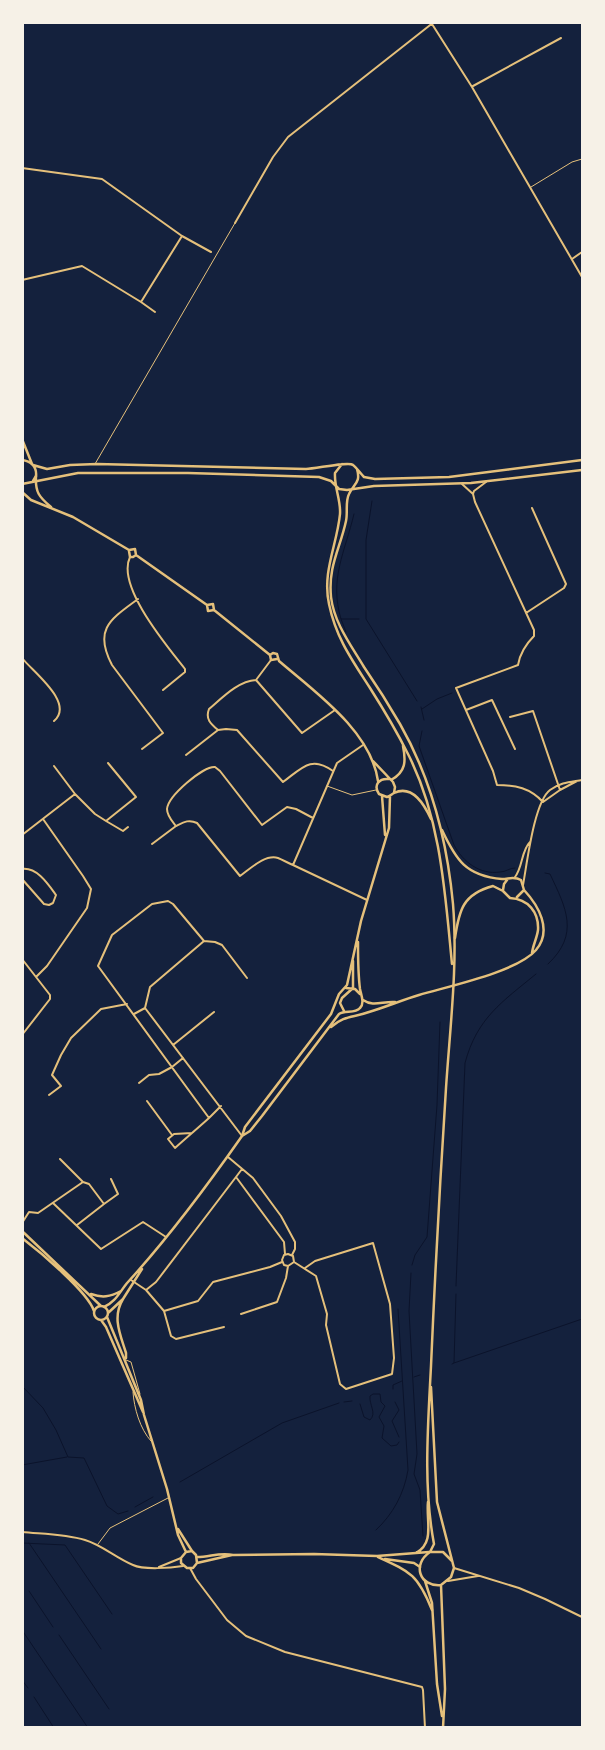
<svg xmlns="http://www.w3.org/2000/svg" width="605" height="1750" font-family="'Source Sans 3',sans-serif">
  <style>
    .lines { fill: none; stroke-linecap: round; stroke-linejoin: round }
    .stream { stroke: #0b132b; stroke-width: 1 }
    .service { stroke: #e5c07b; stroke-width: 1 }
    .minor { stroke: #e5c07b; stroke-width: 2 }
    .tertiary { stroke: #e5c07b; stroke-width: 2.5 }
    .secondary { stroke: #e5c07b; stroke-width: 2.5 }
  </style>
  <rect width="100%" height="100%" fill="#14213d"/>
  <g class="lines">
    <path class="stream" d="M 372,501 L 366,540 L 366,619 L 417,701
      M 354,514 C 345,552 329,579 341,619 L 359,619
      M 341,619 L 346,632
      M 421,707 L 424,720
      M 422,709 L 437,699 L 452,693
      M 422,731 L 419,746 L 454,845 C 463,862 480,875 500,872 C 506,872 509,868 515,868
      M 545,873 L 550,874 C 566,908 580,934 548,964
      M 412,1265 L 415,1255 L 427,1237 L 437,1105 L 440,1022
      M 411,1273 L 409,1311 L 417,1454 L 414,1474 L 420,1490 L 423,1536
      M 456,1286 L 465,1063 C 477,1018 502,1002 536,974
      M 454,1363 L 582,1319
      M 452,1364 L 454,1363 L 456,1294
      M 414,1377 L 420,1375
      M 22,1386 L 43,1408 L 56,1430 L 68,1457 L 84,1458 L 107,1506 L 118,1514 L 128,1511
      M 393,1389 L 393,1385 L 402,1381
      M 344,1402 L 352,1401
      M 395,1402 L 399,1410 L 392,1421 L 399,1437
      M 360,1404 L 364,1417 L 370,1420 C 377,1413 369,1405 370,1396 L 373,1394 L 380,1394 L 381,1402 L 385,1406 L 379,1417 L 384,1426 L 382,1438 L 391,1446 L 397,1445 L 399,1442
      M 22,1465 L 67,1457
      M 180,1482 L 282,1423 L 339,1403
      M 135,1507 L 153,1497
      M 376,1530 C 393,1514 404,1494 408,1470 L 398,1309
      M 22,1543 L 65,1545 L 112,1614
      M 29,1543 L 101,1649
      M 29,1591 L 53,1627
      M 22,1630 L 88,1728
      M 59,1635 L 109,1709
      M 22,1680 L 28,1688
      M 34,1697 L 54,1728"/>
    <path class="service" d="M 531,187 L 572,162 L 582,159
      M 95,464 L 235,223
      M 327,786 L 352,795 L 376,790
      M 126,1360 L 131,1362 L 140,1394
      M 133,1392 C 134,1408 140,1429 151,1441
      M 98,1544 L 110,1528 L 168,1498"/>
    <path class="minor" d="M 432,24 L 472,87 L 582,277
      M 473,86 L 561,38
      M 22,168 L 102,179 L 182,236 L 211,252
      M 235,223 L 273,157 L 288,137 L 434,22
      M 572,259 L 582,252
      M 22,280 L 82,266 L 141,302
      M 155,312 L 141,302 L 182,236
      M 462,484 L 473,494 L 475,502 L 534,630 L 534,636 C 525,645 520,653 518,665 L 456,688 L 493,771 L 497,785 C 516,785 530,788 543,802
      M 473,494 L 474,491 L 486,482
      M 130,557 C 116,586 167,646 185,669 L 185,672 L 163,690
      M 138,599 C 111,619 93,629 112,665 L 163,733 L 142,749
      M 526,613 L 564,588 L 566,584 L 532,508
      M 22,658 C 33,672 75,703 54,721
      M 256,680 L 271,660
      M 466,710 L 492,700 L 515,749
      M 510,717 L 533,711 L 560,790
      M 218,730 L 226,729 L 237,730 L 283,782 C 302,768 311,755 333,771
      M 363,745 L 337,763 L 293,865 L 367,900
      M 186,755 L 218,730 C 211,724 205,719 209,709 C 222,698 238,681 256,680 L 302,733 L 335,710
      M 54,766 L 75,794
      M 543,802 L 560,790 L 577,781
      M 106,821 L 123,831 L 128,827
      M 22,835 L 75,794 L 95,814 L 106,821 L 136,797 L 108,763
      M 152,844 L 176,826
      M 293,865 C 288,863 283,860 278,858 C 265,854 250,869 240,876 L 197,823 C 189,819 184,822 176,826 C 172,821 167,816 167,809 C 168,796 203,766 215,767 L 220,771 L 262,825 L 287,807 L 296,809 L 313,818
      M 22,869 C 37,867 48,884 56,895 L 53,903 L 49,905 L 44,904 L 22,879
      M 515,877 C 523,867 521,851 530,842
      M 523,885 C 527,864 534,802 550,790 C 561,782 571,782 582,780
      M 204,941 L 215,942 L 222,945 L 247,978
      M 22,959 L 50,995 L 50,999 L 22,1035
      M 37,976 L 47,966 L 87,908 L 91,889 L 83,876 L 43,819
      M 134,1014 L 145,1008
      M 173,1045 L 214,1012
      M 139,1083 L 149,1075 L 159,1074 L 172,1067 L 183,1058
      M 49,1095 L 61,1086 L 52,1075 L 61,1055 L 71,1038 L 101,1009 L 127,1004
      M 147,1101 L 172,1135
      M 221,1106 L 209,1118 L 98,966 L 112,935 L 152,904 L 168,901 L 173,904 L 204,941 L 150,987 L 145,1008 L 242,1136
      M 192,1133 L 174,1134 L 168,1139 L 175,1148 C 186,1138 198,1128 209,1118
      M 228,1157 L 253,1178 L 281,1216 L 295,1242 L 295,1249 L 292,1255
      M 242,1169 L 236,1177 L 284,1242 L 285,1254
      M 83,1182 L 89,1184 L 104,1204 L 118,1194 L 111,1179
      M 53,1203 L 101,1249 L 143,1222 L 166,1237
      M 22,1223 L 29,1212 L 38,1213 L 83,1182 L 60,1159
      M 77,1225 L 104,1204
      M 294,1262 L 316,1276 L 327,1314 L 326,1325 L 340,1384 L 346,1389 L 392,1374 L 394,1358 L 390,1304 L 373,1243 L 315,1261 L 305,1268
      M 131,1280 L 146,1290 L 164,1311 L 171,1336 L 176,1339 L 224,1327
      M 146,1290 L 156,1282 L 236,1177
      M 164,1311 L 198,1301 L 213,1282 L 270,1267 L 282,1262
      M 241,1314 L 277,1302 L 286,1278 L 288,1266 L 294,1262 L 293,1256 L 288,1254 L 284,1255 L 282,1260 L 284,1265 L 288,1266
      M 22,1532 C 43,1534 65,1534 85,1540 C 102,1545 116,1558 133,1565 C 143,1570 171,1568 183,1566
      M 159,1567 L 181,1558
      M 190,1568 L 196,1579 L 227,1620 L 246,1636 L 285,1652 L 422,1687 L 423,1690 L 425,1728
      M 454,1568 L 519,1588 L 545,1599 L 582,1617
      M 448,1581 L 478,1576"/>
    <path class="tertiary" d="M 22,439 L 32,464
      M 22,454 L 23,444
      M 36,476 C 35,492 39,497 51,507
      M 22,492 L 31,500 L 73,517 L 129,550 L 135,549 L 136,555 L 207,605 L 213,604 L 214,610 L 270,655 L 271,660 L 277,659
      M 129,551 L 130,557 L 133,557 L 136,555
      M 207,605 L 208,611 L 214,610
      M 270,655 L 273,653 L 277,654 L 279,661 C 315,692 371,731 378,781
      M 373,761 L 393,782 L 395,787 L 394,793
      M 389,779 C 379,778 373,785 379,794 L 387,797 C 390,796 392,794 394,793 C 413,784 425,806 431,819
      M 391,780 C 406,772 406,761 403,746
      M 382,796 L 385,835
      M 442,830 C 456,860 466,876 502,879 C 509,879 514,876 521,880 L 524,890 L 517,897
      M 503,890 L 504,884 L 507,880
      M 455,938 C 459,910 463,894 493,886 L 503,891 L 510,898 C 528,899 539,912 538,930 C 537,938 533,945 532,953
      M 346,988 L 355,989 L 360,994
      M 363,1000 C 373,1007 383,1001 395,1002
      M 344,1011 L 340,1003 L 342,998 L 353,988 L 353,961
      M 331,1027 C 345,1015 352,1018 369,1012 C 386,1007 402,1000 419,995 C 449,986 517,972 536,950 C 553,930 538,905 524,890
      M 242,1136 L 245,1127 L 331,1014 L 339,994 L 347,985 L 361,921 L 389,828 L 390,796
      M 22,1231 L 101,1306
      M 22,1238 C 39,1251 88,1292 94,1311
      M 91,1294 C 102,1298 110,1297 121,1291
      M 123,1299 C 112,1317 120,1334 126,1353 L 126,1358
      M94 1313a7 7 0 1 1 14 0a7 7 0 1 1-14 0Z
      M 104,1307 C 116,1302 120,1291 128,1282 C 169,1237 207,1186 242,1136 L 250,1131 L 262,1116 L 339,1014 C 345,1010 355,1014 360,1008 C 365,1003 361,995 360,989 C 358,974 358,958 358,942
      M 108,1313 L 123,1299 L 142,1269
      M 107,1317 L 141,1400 L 144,1415 L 167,1489 L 178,1535 L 186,1552
      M 101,1320 L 106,1327 L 143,1412
      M 178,1529 L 192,1551 L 196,1555 L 197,1563
      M 192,1551 L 186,1552 L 181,1558 L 181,1563 L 187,1568 L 193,1568 L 197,1563 L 232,1555
      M 416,1553 C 435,1543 426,1521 428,1502
      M 197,1557 C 210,1557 220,1552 233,1555 L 314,1554 L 377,1556 L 429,1552
      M 378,1557 C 411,1572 418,1575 432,1610
      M 385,1559 L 414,1563 L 420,1567"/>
    <path class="secondary" d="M 22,460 C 31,461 37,467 36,476 L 33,481
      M 342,464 L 335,473 C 334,487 341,500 340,514 C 337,545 322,572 329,604 C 336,638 352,660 370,688 C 384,710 397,732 408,754 C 441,819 445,893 452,964
      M 33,465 L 47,469 L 70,465 L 97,464 L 306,469 C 315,469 349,461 353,465 C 357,468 360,473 364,477 L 375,479 L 449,477 L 582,460
      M 357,469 C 361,483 354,483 349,494 C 345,502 348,512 346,521 C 340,549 328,566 331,597 C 334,623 351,645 364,667 C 377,686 389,705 400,724 C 432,780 447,840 453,904 C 458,965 450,1027 446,1088 C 440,1181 435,1274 431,1366 C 428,1425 423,1486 434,1544 L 430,1552
      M 22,484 L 78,473 L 188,473 L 319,477 L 331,481 L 339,489 L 347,490 L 374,486 L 471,483 L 582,470
      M 431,1387 L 437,1502 L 454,1568 L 451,1577 L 441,1585 C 419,1587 412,1564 430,1552 L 443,1552 L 452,1561
      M 425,1581 L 432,1603 L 437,1684 L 442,1716
      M 441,1585 L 445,1689 L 443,1728"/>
  </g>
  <rect width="605" height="1750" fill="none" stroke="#f6f1e7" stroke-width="48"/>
</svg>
